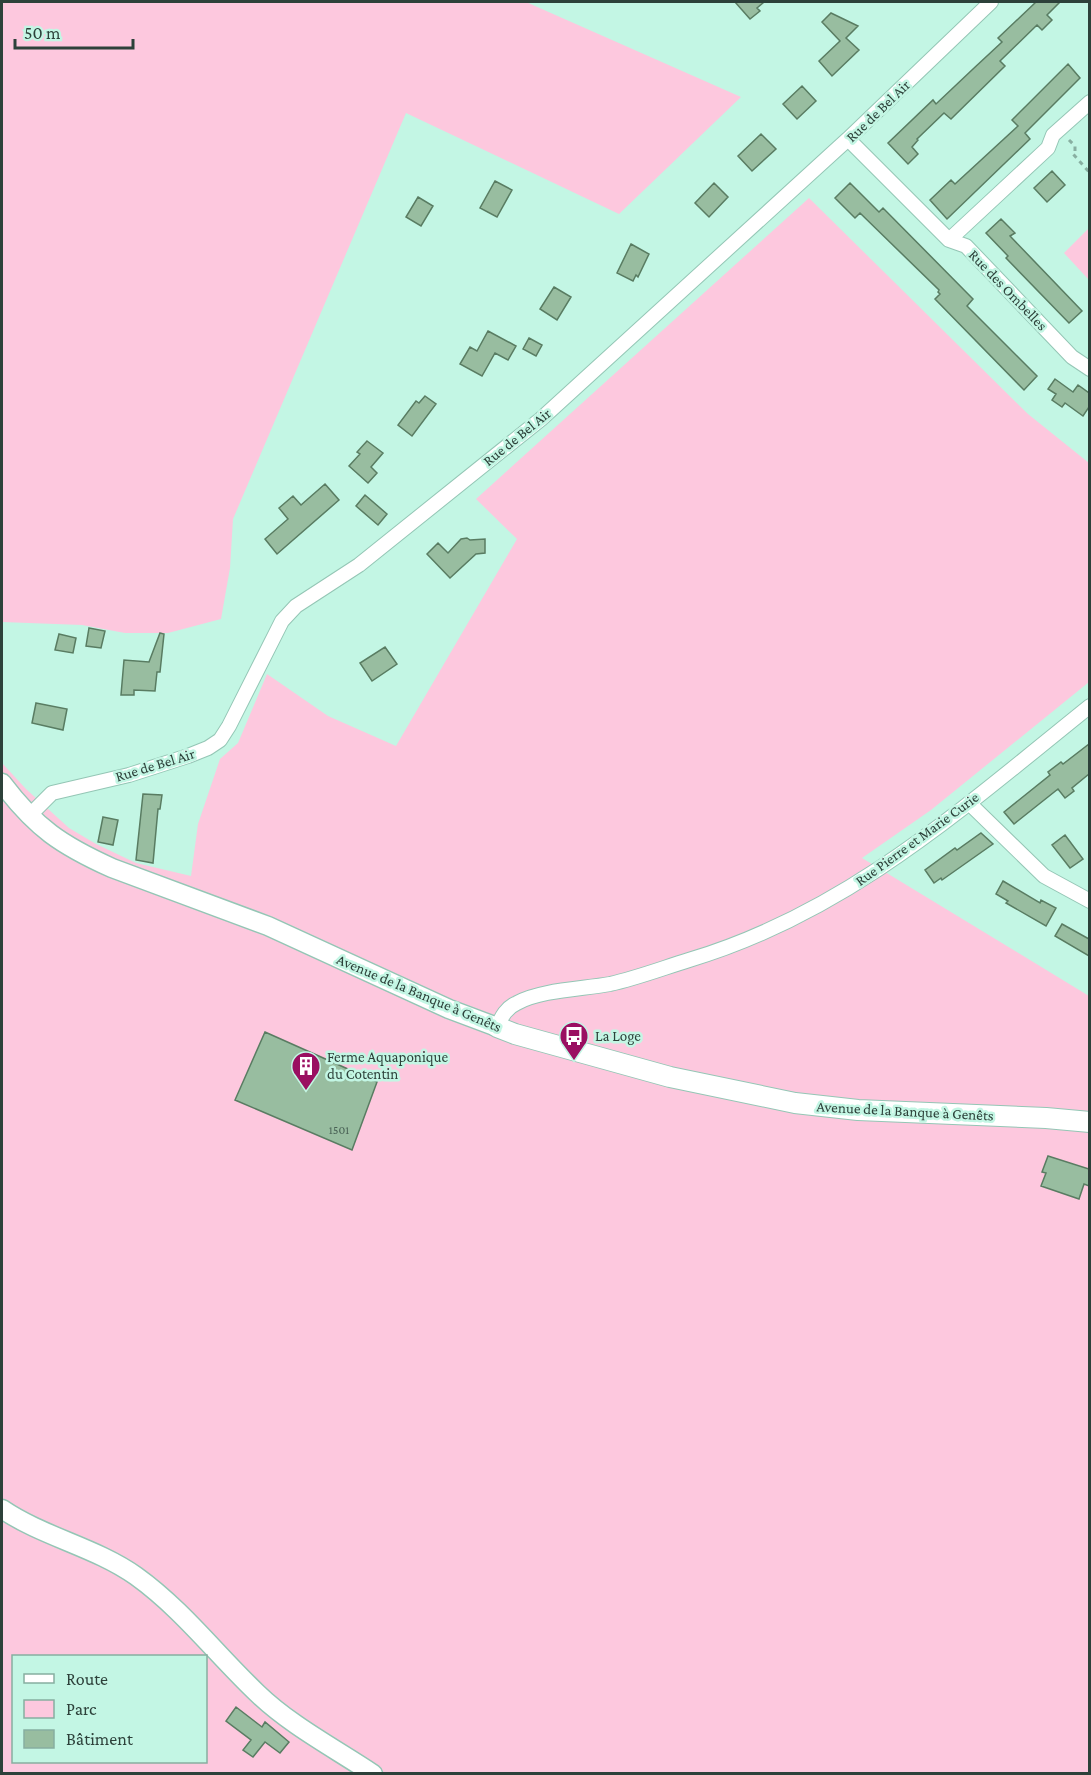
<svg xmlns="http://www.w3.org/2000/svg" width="1091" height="1775" font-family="'Crimson Pro',serif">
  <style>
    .green { fill: #fdc8de; fill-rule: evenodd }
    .building { fill: #98bda0; stroke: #597c62; stroke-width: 1.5 }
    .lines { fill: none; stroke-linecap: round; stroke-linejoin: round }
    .minor-casing { stroke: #94c6b5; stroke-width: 16 }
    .tertiary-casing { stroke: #94c6b5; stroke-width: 21 }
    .secondary-casing { stroke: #94c6b5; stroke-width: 22 }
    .path { stroke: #88afa1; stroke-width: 3; stroke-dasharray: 4.5 4.5; stroke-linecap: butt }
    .minor { stroke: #fff; stroke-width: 14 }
    .tertiary { stroke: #fff; stroke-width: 18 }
    .secondary { stroke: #fff; stroke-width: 20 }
    .labels { text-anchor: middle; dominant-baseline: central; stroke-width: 5; stroke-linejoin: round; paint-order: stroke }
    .number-label { font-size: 12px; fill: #486054 }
    .street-label { font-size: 15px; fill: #2d413a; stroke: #c3f6e4 }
    .poi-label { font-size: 15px; fill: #2d413a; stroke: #c3f6e4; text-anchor: start }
  </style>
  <rect width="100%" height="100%" fill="#c3f6e4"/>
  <path class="green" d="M 2,2 L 526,2 L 741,97 L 619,214 L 406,113 L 233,519 L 230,568 L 221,619 L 168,633 L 125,633 L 82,625 L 2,622 Z
    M 809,198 L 1028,414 L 1089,463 L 1089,682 L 931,810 L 862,858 L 1089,996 L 1089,1773 L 2,1773 L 2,763 L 26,789 L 69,828 L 96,844 L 136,863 L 191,876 L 198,824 L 220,759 L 238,743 L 267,674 L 328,716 L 396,746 L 517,539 L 476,499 ZM 14,1656 L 206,1656 L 206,1762 L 14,1762 Z
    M 1089,228 L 1089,280 L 1064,253 Z"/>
  <path class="building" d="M 735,2 L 764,2 L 757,8 L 760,11 L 750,19 Z
    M 1036,2 L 1060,2 L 1047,15 L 1052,20 L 1042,30 L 1037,25 L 1000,61 L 1005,66 L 951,119 L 944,113 L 917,139 L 918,140 L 912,147 L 918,154 L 908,164 L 888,143 L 933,100 L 936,104 L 973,69 L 1002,42 L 998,38 Z
    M 831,13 L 858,26 L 846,38 L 859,50 L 832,76 L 819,61 L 840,41 L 822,22 Z
    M 1068,64 L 1080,78 L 1025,133 L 1030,139 L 947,219 L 930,200 L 951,180 L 955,184 L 1018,126 L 1012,120 Z
    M 802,86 L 816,101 L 797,119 L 783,104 Z
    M 761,134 L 776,149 L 752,171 L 738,156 Z
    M 1052,171 L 1065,185 L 1047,202 L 1034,188 Z
    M 495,181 L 512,190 L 497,217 L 480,208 Z
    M 714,183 L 728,197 L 709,217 L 695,203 Z
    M 850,183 L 879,212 L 883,208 L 973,299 L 967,306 L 1037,376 L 1024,390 L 935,299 L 940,294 L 938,292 L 939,290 L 860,213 L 855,218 L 835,198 Z
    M 418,197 L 433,206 L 421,226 L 406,217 Z
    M 1001,219 L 1015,233 L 1010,236 L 1082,311 L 1069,323 L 1006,258 L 1008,256 L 986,233 Z
    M 631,244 L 649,254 L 638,277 L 636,275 L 633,281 L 617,273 Z
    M 554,287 L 571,297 L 557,320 L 540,309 Z
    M 488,331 L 516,346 L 508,360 L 495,353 L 482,376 L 460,364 L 470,347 L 477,351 Z
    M 529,338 L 542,345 L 536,356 L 523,349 Z
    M 1055,379 L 1073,392 L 1078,385 L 1089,393 L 1089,407 L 1083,416 L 1065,403 L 1062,407 L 1052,400 L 1056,394 L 1048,389 Z
    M 425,396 L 436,404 L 412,436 L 398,425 L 416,401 L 419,403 Z
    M 367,441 L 383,453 L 371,467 L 377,473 L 368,483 L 349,466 L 360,454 L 357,452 Z
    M 325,484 L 339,500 L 277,554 L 265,539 L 288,519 L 279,508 L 293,496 L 301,505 Z
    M 365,495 L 387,514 L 378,525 L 356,506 Z
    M 467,538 L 470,540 L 485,539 L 485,553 L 476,554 L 450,578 L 427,554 L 438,543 L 448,553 L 461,539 Z
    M 89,628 L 105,631 L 101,648 L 86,646 Z
    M 160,633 L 164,634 L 160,672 L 157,672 L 155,691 L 134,690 L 134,695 L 121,695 L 124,660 L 149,662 Z
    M 59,634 L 76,638 L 73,653 L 55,650 Z
    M 385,647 L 397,664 L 372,681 L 360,663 Z
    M 36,703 L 67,709 L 63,730 L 32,723 Z
    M 1089,744 L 1089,774 L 1072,788 L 1074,791 L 1065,798 L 1058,789 L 1014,824 L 1004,812 L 1050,775 L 1048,772 L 1061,762 L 1063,764 Z
    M 143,794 L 162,795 L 160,809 L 158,809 L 153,863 L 136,860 Z
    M 103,817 L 118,820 L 113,845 L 98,842 Z
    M 981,833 L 993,844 L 942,880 L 941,878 L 934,883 L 925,870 L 955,848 L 957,850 Z
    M 1065,835 L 1083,859 L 1070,868 L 1052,845 Z
    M 1003,881 L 1040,903 L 1041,900 L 1056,908 L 1046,926 L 1006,903 L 1008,901 L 996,894 Z
    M 1062,924 L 1089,939 L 1089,956 L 1055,936 Z
    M 265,1032 L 377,1082 L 352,1150 L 235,1100 Z
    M 1048,1156 L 1089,1169 L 1089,1186 L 1084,1184 L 1079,1199 L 1041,1186 L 1046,1173 L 1042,1172 Z
    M 236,1707 L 262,1727 L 265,1722 L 289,1742 L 280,1753 L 265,1742 L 253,1757 L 243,1750 L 251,1740 L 226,1721 Z"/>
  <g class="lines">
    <g class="minor-casing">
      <path id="minor" d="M 848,139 L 949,240 L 966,246 L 1072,357 L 1090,369
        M 949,240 L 1048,148 L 1053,135 L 1090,102
        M 969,803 L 1044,876 L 1090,901
        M 29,816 L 52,793 L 129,775 L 188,756 L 208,748 L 220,740 L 229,726 L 282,621 L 296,606 L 359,565 L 541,419 L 848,139 L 991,2
        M 497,1027 C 502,1016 506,1008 517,1003 C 540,990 583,989 610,984 C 637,978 663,968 689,960 C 847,913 964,807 1090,706"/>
    </g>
    <g class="tertiary-casing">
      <path id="tertiary" d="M 2,783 C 36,828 61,845 112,868 L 268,926 L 449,1009 L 497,1027
        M 2,1509 C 43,1537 95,1547 136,1576 C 182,1609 216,1654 257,1693 C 290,1725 334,1748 373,1774"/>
    </g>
    <g class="secondary-casing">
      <path id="secondary" d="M 497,1027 L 515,1034 L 670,1077 L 795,1103 L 858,1110 L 1046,1118 L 1090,1122"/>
    </g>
    <path class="path" d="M 1069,140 L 1075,146 L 1075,152 L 1073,154 L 1090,173"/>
    <use href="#minor" class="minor"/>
    <use href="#tertiary" class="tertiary"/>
    <use href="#secondary" class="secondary"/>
  </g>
  <defs>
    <g id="bus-pin" transform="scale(1.5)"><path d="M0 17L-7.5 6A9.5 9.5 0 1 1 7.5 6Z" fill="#9a0f61" stroke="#c3f6e4"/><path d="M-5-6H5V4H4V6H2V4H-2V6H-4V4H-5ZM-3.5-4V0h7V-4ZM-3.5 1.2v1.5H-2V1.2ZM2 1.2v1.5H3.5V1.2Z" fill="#fff"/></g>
    <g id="building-pin" transform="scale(1.5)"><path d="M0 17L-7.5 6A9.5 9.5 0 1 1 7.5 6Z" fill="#9a0f61" stroke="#c3f6e4"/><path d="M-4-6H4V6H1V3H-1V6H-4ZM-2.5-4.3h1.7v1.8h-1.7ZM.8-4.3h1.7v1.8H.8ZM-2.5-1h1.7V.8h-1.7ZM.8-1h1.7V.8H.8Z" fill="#fff"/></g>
  </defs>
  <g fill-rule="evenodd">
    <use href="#bus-pin" x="574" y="1036"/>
    <use href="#building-pin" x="306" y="1066"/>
  </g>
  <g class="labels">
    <g class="number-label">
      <text x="339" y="1130">1501</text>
    </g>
    <g class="street-label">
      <text transform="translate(878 111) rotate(-44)">Rue de Bel Air</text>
      <text transform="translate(1008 290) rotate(46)">Rue des Ombelles</text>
      <text transform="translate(517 437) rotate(-39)">Rue de Bel Air</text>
      <text transform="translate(155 765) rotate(-17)">Rue de Bel Air</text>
      <text transform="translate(917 839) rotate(-36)">Rue Pierre et Marie Curie</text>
      <text transform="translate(419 993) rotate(23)">Avenue de la Banque à Genêts</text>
      <text transform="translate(905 1111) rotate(3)">Avenue de la Banque à Genêts</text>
    </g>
    <g class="poi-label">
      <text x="595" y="1036">La Loge</text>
      <text x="327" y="1057">Ferme Aquaponique<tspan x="327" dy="17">du Cotentin</tspan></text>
    </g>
  </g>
  <rect width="1091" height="1775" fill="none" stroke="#2d413a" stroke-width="6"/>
  <rect x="12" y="1655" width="195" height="108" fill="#c3f6e4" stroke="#87aea0" stroke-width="1.5"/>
  <rect x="24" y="1674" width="30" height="9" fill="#ffffff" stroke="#87aea0" stroke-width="1.5"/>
  <text x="66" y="1685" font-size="18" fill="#2d413a">Route</text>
  <rect x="24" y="1700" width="30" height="18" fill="#fdc8de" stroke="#87aea0" stroke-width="1.5"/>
  <text x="66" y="1715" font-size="18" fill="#2d413a">Parc</text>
  <rect x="24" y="1730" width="30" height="18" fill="#98bda0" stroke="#87aea0" stroke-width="1.5"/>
  <text x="66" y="1745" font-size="18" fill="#2d413a">Bâtiment</text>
  <path d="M15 39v9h118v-9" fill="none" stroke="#2d413a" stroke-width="3"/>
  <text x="24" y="39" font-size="18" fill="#2d413a" stroke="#c3f6e4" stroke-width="4.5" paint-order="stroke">50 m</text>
</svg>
